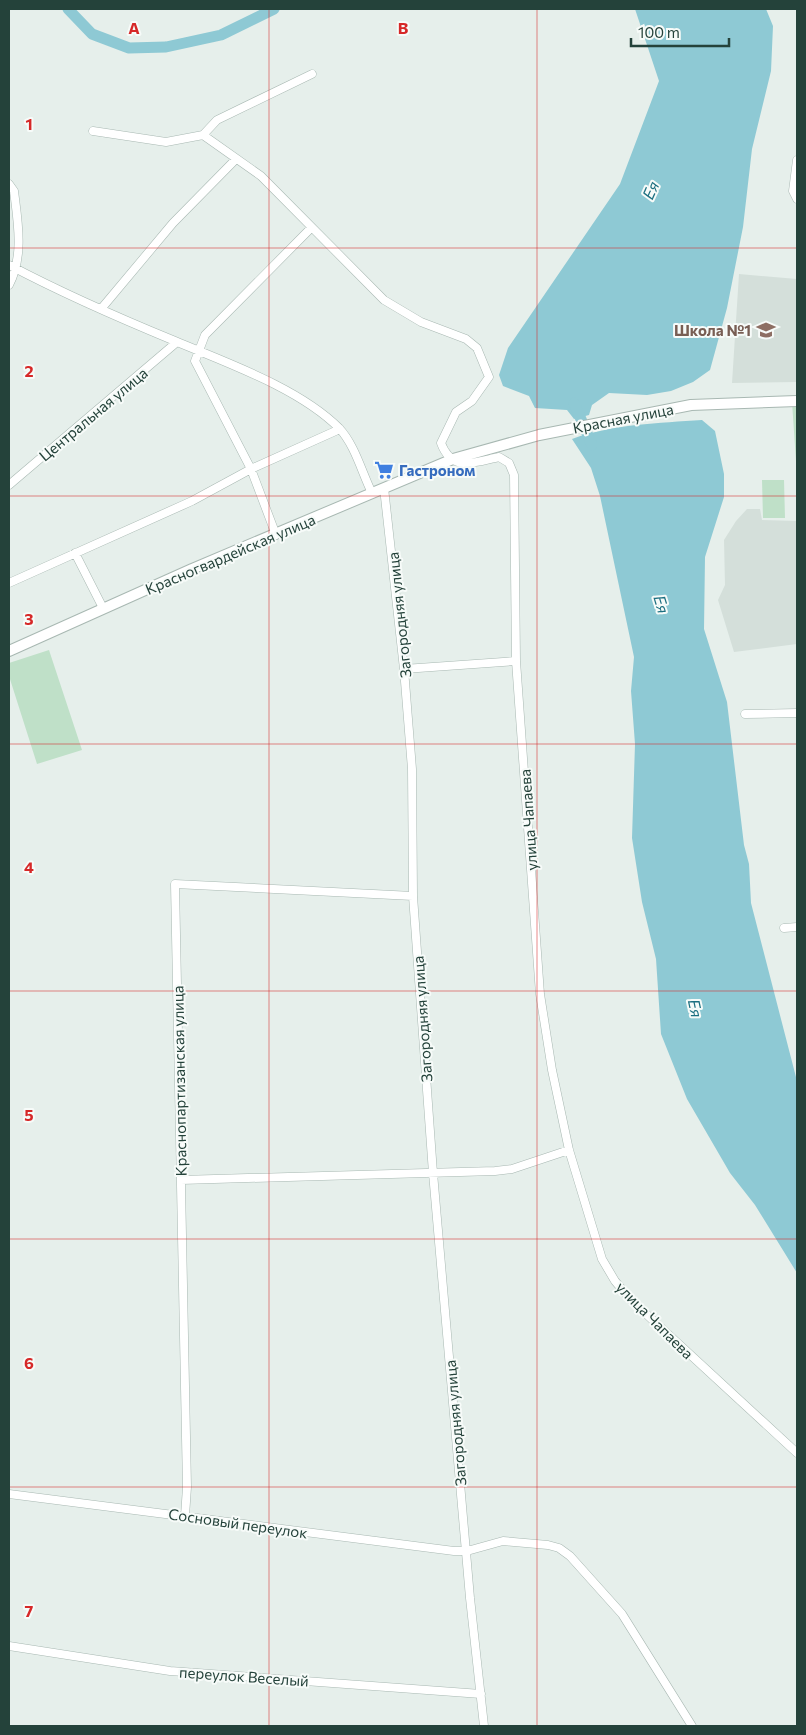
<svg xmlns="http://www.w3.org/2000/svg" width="806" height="1735" font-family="Commissioner,sans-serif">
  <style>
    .built { fill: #d4dfda }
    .green { fill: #bfe0c8 }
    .water { fill: #8ec9d4 }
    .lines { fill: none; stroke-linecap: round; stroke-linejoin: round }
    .river { stroke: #8ec9d4; stroke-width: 11 }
    .minor-casing { stroke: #a8b8b2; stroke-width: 9 }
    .tertiary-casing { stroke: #a8b8b2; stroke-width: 12 }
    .minor { stroke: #fff; stroke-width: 8 }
    .tertiary { stroke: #fff; stroke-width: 10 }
    .grid { fill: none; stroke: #d62828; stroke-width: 1; stroke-opacity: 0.55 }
    .labels { text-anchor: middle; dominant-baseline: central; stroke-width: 4; stroke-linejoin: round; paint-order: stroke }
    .education-label { font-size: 15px; font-weight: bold; fill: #785e54; stroke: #f7fbf9; text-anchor: end }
    .street-label { font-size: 15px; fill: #24423a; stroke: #f7fbf9 }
    .shop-label { font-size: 15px; font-weight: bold; fill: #366cbe; stroke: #f7fbf9; text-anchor: start }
    .water-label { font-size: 16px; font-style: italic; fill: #1c6f80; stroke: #f7fbf9 }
    .grid-label { font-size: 16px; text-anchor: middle; font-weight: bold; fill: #d62828; stroke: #f7fbf9; stroke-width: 4; stroke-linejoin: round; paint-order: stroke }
  </style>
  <rect width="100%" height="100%" fill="#e6efeb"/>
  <path class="built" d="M 739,274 L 797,279 L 797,382 L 732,383 Z
    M 747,509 L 760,509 L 762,520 L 797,521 L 797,644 L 734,652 L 718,600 L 725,585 L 724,540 L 736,521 Z"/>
  <path class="green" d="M 792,402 L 797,402 L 797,476 Z
    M 762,480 L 784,480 L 785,518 L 763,518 Z
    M 49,650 L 82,750 L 37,764 L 9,676 L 9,663 Z"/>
  <path class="water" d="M 635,9 L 766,9 L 773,26 L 771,71 L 752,149 L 743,227 L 727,308 L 710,370 L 693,382 L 671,391 L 647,395 L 609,393 L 592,405 L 589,415 L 574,419 L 567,410 L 535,408 L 529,396 L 503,386 L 499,375 L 508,348 L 620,184 L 659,81 Z
    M 702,420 L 715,431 L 724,474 L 724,497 L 705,557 L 704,629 L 727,702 L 744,845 L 749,864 L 751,903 L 797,1081 L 797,1273 L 755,1205 L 730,1173 L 687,1099 L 661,1034 L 656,959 L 642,902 L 632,838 L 635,744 L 631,691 L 634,657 L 600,496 L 591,468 L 572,439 C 613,424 659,423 702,420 Z"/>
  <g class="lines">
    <path class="river" d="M 68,9 L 92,34 L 129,48 L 166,47 L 221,35 L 274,9
      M 574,403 L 592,445"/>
    <g class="minor-casing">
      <path id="minor" d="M 93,131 L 166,142 L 203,135 L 217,120 L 312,74
        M 203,135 L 261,176 L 384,300 L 421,322 L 466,339 L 477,348 L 489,377 L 472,401 L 456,412 L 441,443 C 452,473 475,462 499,457 L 509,463 L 514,475 L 516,661 L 540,994 L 552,1070 L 569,1150 L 602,1259 L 615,1281 L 631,1300 L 797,1453
        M 797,160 L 793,191 L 797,199
        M 9,184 L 14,191 C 18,223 24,256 9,285
        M 9,265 C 62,293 119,318 175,341 C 227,363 299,388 339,428 C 355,445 362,473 372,493
        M 101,309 L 173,223 L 236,159
        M 9,485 L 177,342
        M 384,488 L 404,669 L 412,769 L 413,896 L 433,1173 L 470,1598 L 484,1726
        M 276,535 L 251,469 L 195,361 L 205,335 L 311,228
        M 75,553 L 103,608
        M 9,583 L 192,501 L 251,469 L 340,429
        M 404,669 L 516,661
        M 745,714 L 797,713
        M 784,928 L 797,927
        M 181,1180 L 495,1171 L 512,1169 L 569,1150
        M 9,1494 L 454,1551 L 467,1551 L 503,1541 L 548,1545 L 559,1548 L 570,1556 L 622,1614 L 692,1726
        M 185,1516 L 187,1487 L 175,884 L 413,896
        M 9,1646 L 170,1671 L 481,1694"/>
    </g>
    <g class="tertiary-casing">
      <path id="tertiary" d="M 9,651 L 192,569 L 453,459 L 539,435 L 691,405 L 797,401"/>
    </g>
    <use href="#minor" class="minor"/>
    <use href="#tertiary" class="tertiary"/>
  </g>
  <path class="grid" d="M 269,9 L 269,1726M 537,9 L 537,1726M 9,248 L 797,248M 9,496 L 797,496M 9,744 L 797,744M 9,991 L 797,991M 9,1239 L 797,1239M 9,1487 L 797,1487"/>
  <defs>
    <g id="school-bare" transform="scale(1.5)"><path d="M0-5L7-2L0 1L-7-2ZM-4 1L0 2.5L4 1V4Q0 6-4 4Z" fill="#8d6e63" stroke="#f7fbf9" stroke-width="2.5" paint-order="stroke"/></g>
    <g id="supermarket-bare" transform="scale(1.5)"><path d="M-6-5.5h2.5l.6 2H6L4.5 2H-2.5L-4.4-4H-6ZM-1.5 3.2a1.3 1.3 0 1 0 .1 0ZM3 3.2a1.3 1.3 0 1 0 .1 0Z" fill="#3f7fe0" stroke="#f7fbf9" stroke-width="2.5" paint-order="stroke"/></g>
  </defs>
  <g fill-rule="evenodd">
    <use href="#school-bare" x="766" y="330"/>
    <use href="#supermarket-bare" x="384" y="470"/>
  </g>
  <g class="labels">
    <g class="education-label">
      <text x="751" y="330">Школа №1</text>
    </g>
    <g class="street-label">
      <text transform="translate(93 414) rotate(-40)">Центральная улица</text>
      <text transform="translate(623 418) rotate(-11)">Красная улица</text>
      <text transform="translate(230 554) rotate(-23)">Красногвардейская улица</text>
      <text transform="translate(399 615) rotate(-96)">Загородняя улица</text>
      <text transform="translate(528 820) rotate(-94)">улица Чапаева</text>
      <text transform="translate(422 1019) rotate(-94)">Загородняя улица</text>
      <text transform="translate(179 1081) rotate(-91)">Краснопартизанская улица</text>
      <text transform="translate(655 1320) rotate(45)">улица Чапаева</text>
      <text transform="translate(455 1423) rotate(-95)">Загородняя улица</text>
      <text transform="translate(238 1523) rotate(8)">Сосновый переулок</text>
      <text transform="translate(244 1676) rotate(4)">переулок Веселый</text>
    </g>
    <g class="shop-label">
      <text x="399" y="470">Гастроном</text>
    </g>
    <g class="water-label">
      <text transform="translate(650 190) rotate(-66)">Ея</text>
      <text transform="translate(662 604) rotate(73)">Ея</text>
      <text transform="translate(696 1008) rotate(78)">Ея</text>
    </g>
  </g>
  <g class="grid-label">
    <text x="134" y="34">A</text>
    <text x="403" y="34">B</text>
    <text x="29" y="130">1</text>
    <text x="29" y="377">2</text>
    <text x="29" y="625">3</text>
    <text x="29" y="873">4</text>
    <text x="29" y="1121">5</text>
    <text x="29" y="1369">6</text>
    <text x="29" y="1617">7</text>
  </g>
  <rect width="806" height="1735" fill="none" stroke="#24423a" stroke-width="20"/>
  <path d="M631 38v8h98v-8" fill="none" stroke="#24423a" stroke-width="2.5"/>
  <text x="638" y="38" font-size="15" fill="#24423a" stroke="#f7fbf9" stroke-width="4" paint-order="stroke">100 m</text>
</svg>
